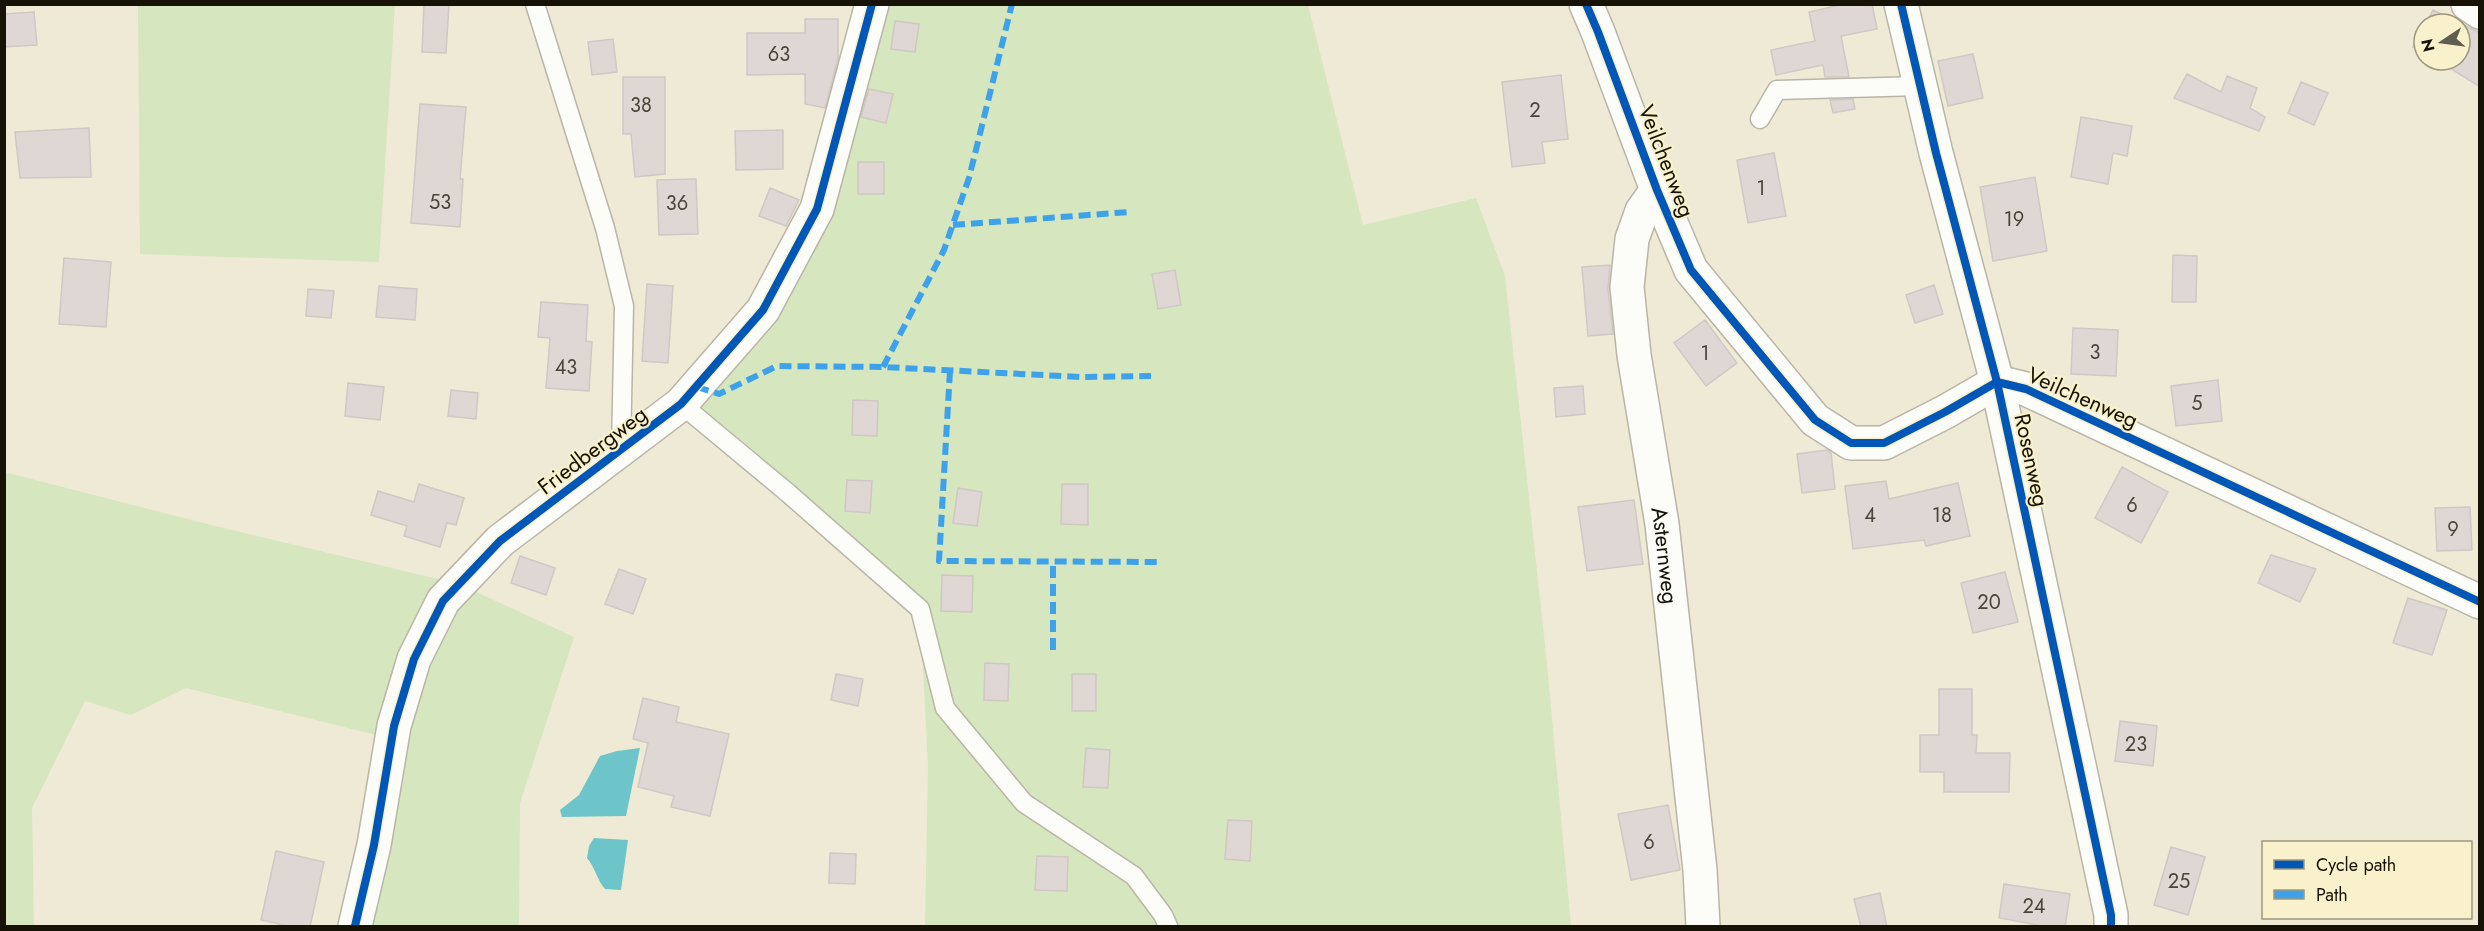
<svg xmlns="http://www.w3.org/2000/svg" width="2484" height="931" font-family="Jost,sans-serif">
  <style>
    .green { fill: #d6e6be }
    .water { fill: #6dc5c9 }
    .building { fill: #ded7d3; stroke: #cfc8c5; stroke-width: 1.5 }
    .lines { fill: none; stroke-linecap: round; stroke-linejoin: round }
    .service-casing { stroke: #b9b6a7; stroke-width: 21 }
    .minor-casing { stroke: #b9b6a7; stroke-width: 36 }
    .service { stroke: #fcfcf9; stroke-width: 18 }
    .minor { stroke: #fcfcf9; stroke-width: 33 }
    .quiet { stroke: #3da2e9; stroke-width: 6; stroke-dasharray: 12 6; stroke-linecap: butt }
    .cycleway-casing { stroke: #f9f1cb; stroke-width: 11 }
    .cycleway { stroke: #0057b8; stroke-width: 8 }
    .labels { text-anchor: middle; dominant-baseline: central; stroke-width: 4.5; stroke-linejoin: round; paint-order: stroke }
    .number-label { font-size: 20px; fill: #484439 }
    .street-label { font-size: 22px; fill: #161306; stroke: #f9f1cb }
  </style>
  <rect width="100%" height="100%" fill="#eeead6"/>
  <path class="green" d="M 138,5 L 395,5 L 379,262 L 140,254 Z
    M 872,5 L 1308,5 L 1363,225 L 1476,198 L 1505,276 L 1547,664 L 1571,926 L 925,926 L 928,767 L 920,609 L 681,404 L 794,255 Z
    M 4,472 L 211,525 L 459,584 L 574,637 L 520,803 L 519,926 L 355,926 L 392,739 L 186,688 L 131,715 L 85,701 L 32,808 L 34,926 L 5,926 Z"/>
  <path class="water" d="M 640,748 L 626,816 L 562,817 L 560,810 L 579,795 L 600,756 L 617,751 Z
    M 594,838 L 628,840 L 621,890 L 605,889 C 597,880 595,867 587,858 L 589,846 Z"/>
  <path class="building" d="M 424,4 L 449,4 L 446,53 L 422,52 Z
    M 1844,4 L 1872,4 L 1877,29 L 1841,36 L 1849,77 L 1825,77 L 1823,65 L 1776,75 L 1771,50 L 1815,41 L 1809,12 Z
    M 2433,10 L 2480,33 L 2480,87 L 2437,60 L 2460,60 L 2460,24 L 2426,24 Z
    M 34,12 L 37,45 L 4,47 L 4,14 Z
    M 805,19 L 838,19 L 838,58 L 825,108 L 805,104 L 805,74 L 747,75 L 747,33 L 805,33 Z
    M 895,21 L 919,24 L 915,52 L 891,49 Z
    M 2424,27 L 2424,53 L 2413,47 Z
    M 613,39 L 617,72 L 592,75 L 588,42 Z
    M 1973,54 L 1983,98 L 1948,106 L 1938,61 Z
    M 2187,74 L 2221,92 L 2227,76 L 2257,88 L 2250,108 L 2265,117 L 2259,131 L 2174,98 Z
    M 1561,75 L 1568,139 L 1542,142 L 1545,163 L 1512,167 L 1502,82 Z
    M 623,77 L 665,77 L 665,174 L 635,177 L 631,134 L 623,134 Z
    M 2301,82 L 2328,93 L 2314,125 L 2288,113 Z
    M 869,89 L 893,94 L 886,123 L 861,117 Z
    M 1853,99 L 1855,109 L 1833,113 L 1830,100 Z
    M 420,104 L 466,107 L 460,179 L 463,179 L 460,227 L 411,223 Z
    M 2081,117 L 2132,126 L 2127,156 L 2113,153 L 2108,184 L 2071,177 Z
    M 89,128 L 91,177 L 20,178 L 15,132 Z
    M 783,130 L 783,169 L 736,170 L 735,131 Z
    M 1774,153 L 1786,216 L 1748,223 L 1737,160 Z
    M 858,162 L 884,162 L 884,194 L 858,194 Z
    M 2035,177 L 2047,251 L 1993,261 L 1980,187 Z
    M 696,179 L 698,234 L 659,235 L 657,180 Z
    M 770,188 L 799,200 L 786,226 L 759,216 Z
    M 2173,255 L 2197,256 L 2196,302 L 2172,302 Z
    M 64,258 L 111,262 L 106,327 L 59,324 Z
    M 1610,265 L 1608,289 L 1613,334 L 1588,336 L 1582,267 Z
    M 1175,270 L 1181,305 L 1158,309 L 1152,274 Z
    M 647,284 L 673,286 L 668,363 L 642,361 Z
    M 1934,285 L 1943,314 L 1915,323 L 1906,295 Z
    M 379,286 L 417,289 L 415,320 L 376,317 Z
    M 308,289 L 334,291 L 331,318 L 306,316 Z
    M 541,302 L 588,305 L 586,341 L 592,342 L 589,391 L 546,388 L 550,338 L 538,337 Z
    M 1705,320 L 1737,363 L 1706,386 L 1674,343 Z
    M 2073,328 L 2118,330 L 2116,376 L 2071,374 Z
    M 2218,380 L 2222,421 L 2176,426 L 2171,386 Z
    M 348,383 L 384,387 L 380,420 L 345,416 Z
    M 1583,386 L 1585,414 L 1556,417 L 1554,388 Z
    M 451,390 L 478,393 L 476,419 L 448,416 Z
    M 853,400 L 878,401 L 877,436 L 852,435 Z
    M 1827,450 L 1831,453 L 1835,489 L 1802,493 L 1797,454 Z
    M 2122,467 L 2168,492 L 2141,543 L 2095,518 Z
    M 847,480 L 872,481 L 870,513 L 845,511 Z
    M 1886,481 L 1889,499 L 1958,483 L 1970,536 L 1926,546 L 1924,540 L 1853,549 L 1845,486 Z
    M 419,484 L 464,498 L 456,525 L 447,523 L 440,547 L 404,536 L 407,526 L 371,515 L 378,491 L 414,502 Z
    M 1062,484 L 1088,484 L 1088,525 L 1061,524 Z
    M 958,488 L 982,492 L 977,526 L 953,523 Z
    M 1634,500 L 1643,564 L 1587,571 L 1578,507 Z
    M 2470,507 L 2472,550 L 2437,551 L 2435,508 Z
    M 2271,555 L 2316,569 L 2300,602 L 2258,583 Z
    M 520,556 L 555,568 L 546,595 L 511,583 Z
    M 619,569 L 646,579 L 633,614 L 605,604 Z
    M 2005,572 L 2018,622 L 1973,633 L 1961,583 Z
    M 942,575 L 973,576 L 972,612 L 941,611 Z
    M 2408,598 L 2447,610 L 2432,655 L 2393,643 Z
    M 985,663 L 1009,664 L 1008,701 L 984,700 Z
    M 836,674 L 863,679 L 858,706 L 831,700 Z
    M 1072,674 L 1096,674 L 1096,711 L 1072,711 Z
    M 1939,689 L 1972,689 L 1972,735 L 1977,735 L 1976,753 L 2010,753 L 2009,792 L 1944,792 L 1944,772 L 1920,772 L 1920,735 L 1939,735 Z
    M 643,698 L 679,707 L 676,722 L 729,734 L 710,816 L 671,807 L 674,796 L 638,787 L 648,743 L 633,739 Z
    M 2120,721 L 2157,726 L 2153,766 L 2115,761 Z
    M 1086,748 L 1110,750 L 1108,788 L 1083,787 Z
    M 1668,805 L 1680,870 L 1631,880 L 1618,814 Z
    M 1228,820 L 1252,821 L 1250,861 L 1225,859 Z
    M 2171,847 L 2205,857 L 2188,915 L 2154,905 Z
    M 276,851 L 324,862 L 310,927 L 293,927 L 261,920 Z
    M 830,853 L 856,854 L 855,884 L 829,883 Z
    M 1037,856 L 1068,857 L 1067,891 L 1035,890 Z
    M 2004,884 L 2070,894 L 2065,927 L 2049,927 L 1999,918 Z
    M 1880,893 L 1887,927 L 1861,927 L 1854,899 Z"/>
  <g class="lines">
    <g class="service-casing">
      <path id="service" d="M 535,4 L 605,228 L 624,306 L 621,450
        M 1760,119 L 1777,90 L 1920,86
        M 681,404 L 788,493 L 920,609 L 945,708 L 1024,803 L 1134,876 L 1163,915 L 1168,926"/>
    </g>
    <g class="minor-casing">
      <g id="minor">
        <path d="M 1586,4 L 1598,32 L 1657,190 L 1691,270 L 1815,420 L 1851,443 L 1884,443 L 1945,412 L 1997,382 L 2026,389 L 2480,602"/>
        <path d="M 1901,4 L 1936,153 L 1997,382 L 2111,915 L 2111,926"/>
        <path d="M 2468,4 L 2480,12"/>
        <path id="s1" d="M 1657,190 L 1642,211 L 1632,239 L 1627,287 L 1634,355 L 1662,524 L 1700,870 L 1703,926"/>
        <path d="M 355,926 L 374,845 L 394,726 L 414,659 L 443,601 L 500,541 L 681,404 L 763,310 L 817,209 L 872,4"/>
      </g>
    </g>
    <use href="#service" class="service"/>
    <use href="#minor" class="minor"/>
    <path class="quiet" d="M 953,225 L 1129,212
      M 883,367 L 944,250 L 969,178 L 1012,4
      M 950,371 L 939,561 L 1157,562
      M 697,387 L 719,394 L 777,366 L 883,367 L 1081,377 L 1151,376
      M 1053,650 L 1053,563"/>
    <g class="cycleway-casing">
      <path id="cycleway" d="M 1586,4 L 1598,32 L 1657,190 L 1691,270 L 1815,420 L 1851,443 L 1884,443 L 1945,412 L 1997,382 L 2026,389 L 2480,602
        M 1901,4 L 1936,153 L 1997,382 L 2111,915 L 2111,926
        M 355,926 L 374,845 L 394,726 L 414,659 L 443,601 L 500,541 L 681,404 L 763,310 L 817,209 L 872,4"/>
    </g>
    <use href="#cycleway" class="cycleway"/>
  </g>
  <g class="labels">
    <g class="number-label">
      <text x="779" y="54">63</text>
      <text x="641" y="105">38</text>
      <text x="1535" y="110">2</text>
      <text x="1761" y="188">1</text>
      <text x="440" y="202">53</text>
      <text x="677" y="203">36</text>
      <text x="2014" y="219">19</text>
      <text x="2095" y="352">3</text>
      <text x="1705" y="353">1</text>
      <text x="566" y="367">43</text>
      <text x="2197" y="403">5</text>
      <text x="2132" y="505">6</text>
      <text x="1870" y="515">4</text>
      <text x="1942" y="515">18</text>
      <text x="2453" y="529">9</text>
      <text x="1989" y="602">20</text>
      <text x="2136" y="744">23</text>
      <text x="1649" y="842">6</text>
      <text x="2179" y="881">25</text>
      <text x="2034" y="906">24</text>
    </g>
    <g class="street-label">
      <text transform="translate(1667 161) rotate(69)">Veilchenweg</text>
      <text transform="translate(2083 397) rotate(24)">Veilchenweg</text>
      <text transform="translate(592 450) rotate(-37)">Friedbergweg</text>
      <text transform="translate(2032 460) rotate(78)">Rosenweg</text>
      <text stroke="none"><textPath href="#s1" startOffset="375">Asternweg</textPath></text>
    </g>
  </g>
  <rect width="2484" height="931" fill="none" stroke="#161306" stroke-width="12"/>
  <rect x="2262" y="841" width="210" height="78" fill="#f9f1cb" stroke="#9e987c" stroke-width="1.5"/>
  <rect x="2274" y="860" width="30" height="9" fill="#0057b8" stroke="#9e987c" stroke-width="1.5"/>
  <text x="2316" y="871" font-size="18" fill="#161306">Cycle path</text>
  <rect x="2274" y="890" width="30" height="9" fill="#3da2e9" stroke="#9e987c" stroke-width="1.5"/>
  <text x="2316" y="901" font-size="18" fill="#161306">Path</text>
  <g transform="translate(2442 42) rotate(257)"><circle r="28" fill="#f9f1cb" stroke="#9e987c" stroke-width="1.5"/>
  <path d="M0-4.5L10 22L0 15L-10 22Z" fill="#625e4f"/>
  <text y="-9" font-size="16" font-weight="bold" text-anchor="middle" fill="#161306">N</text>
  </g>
</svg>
